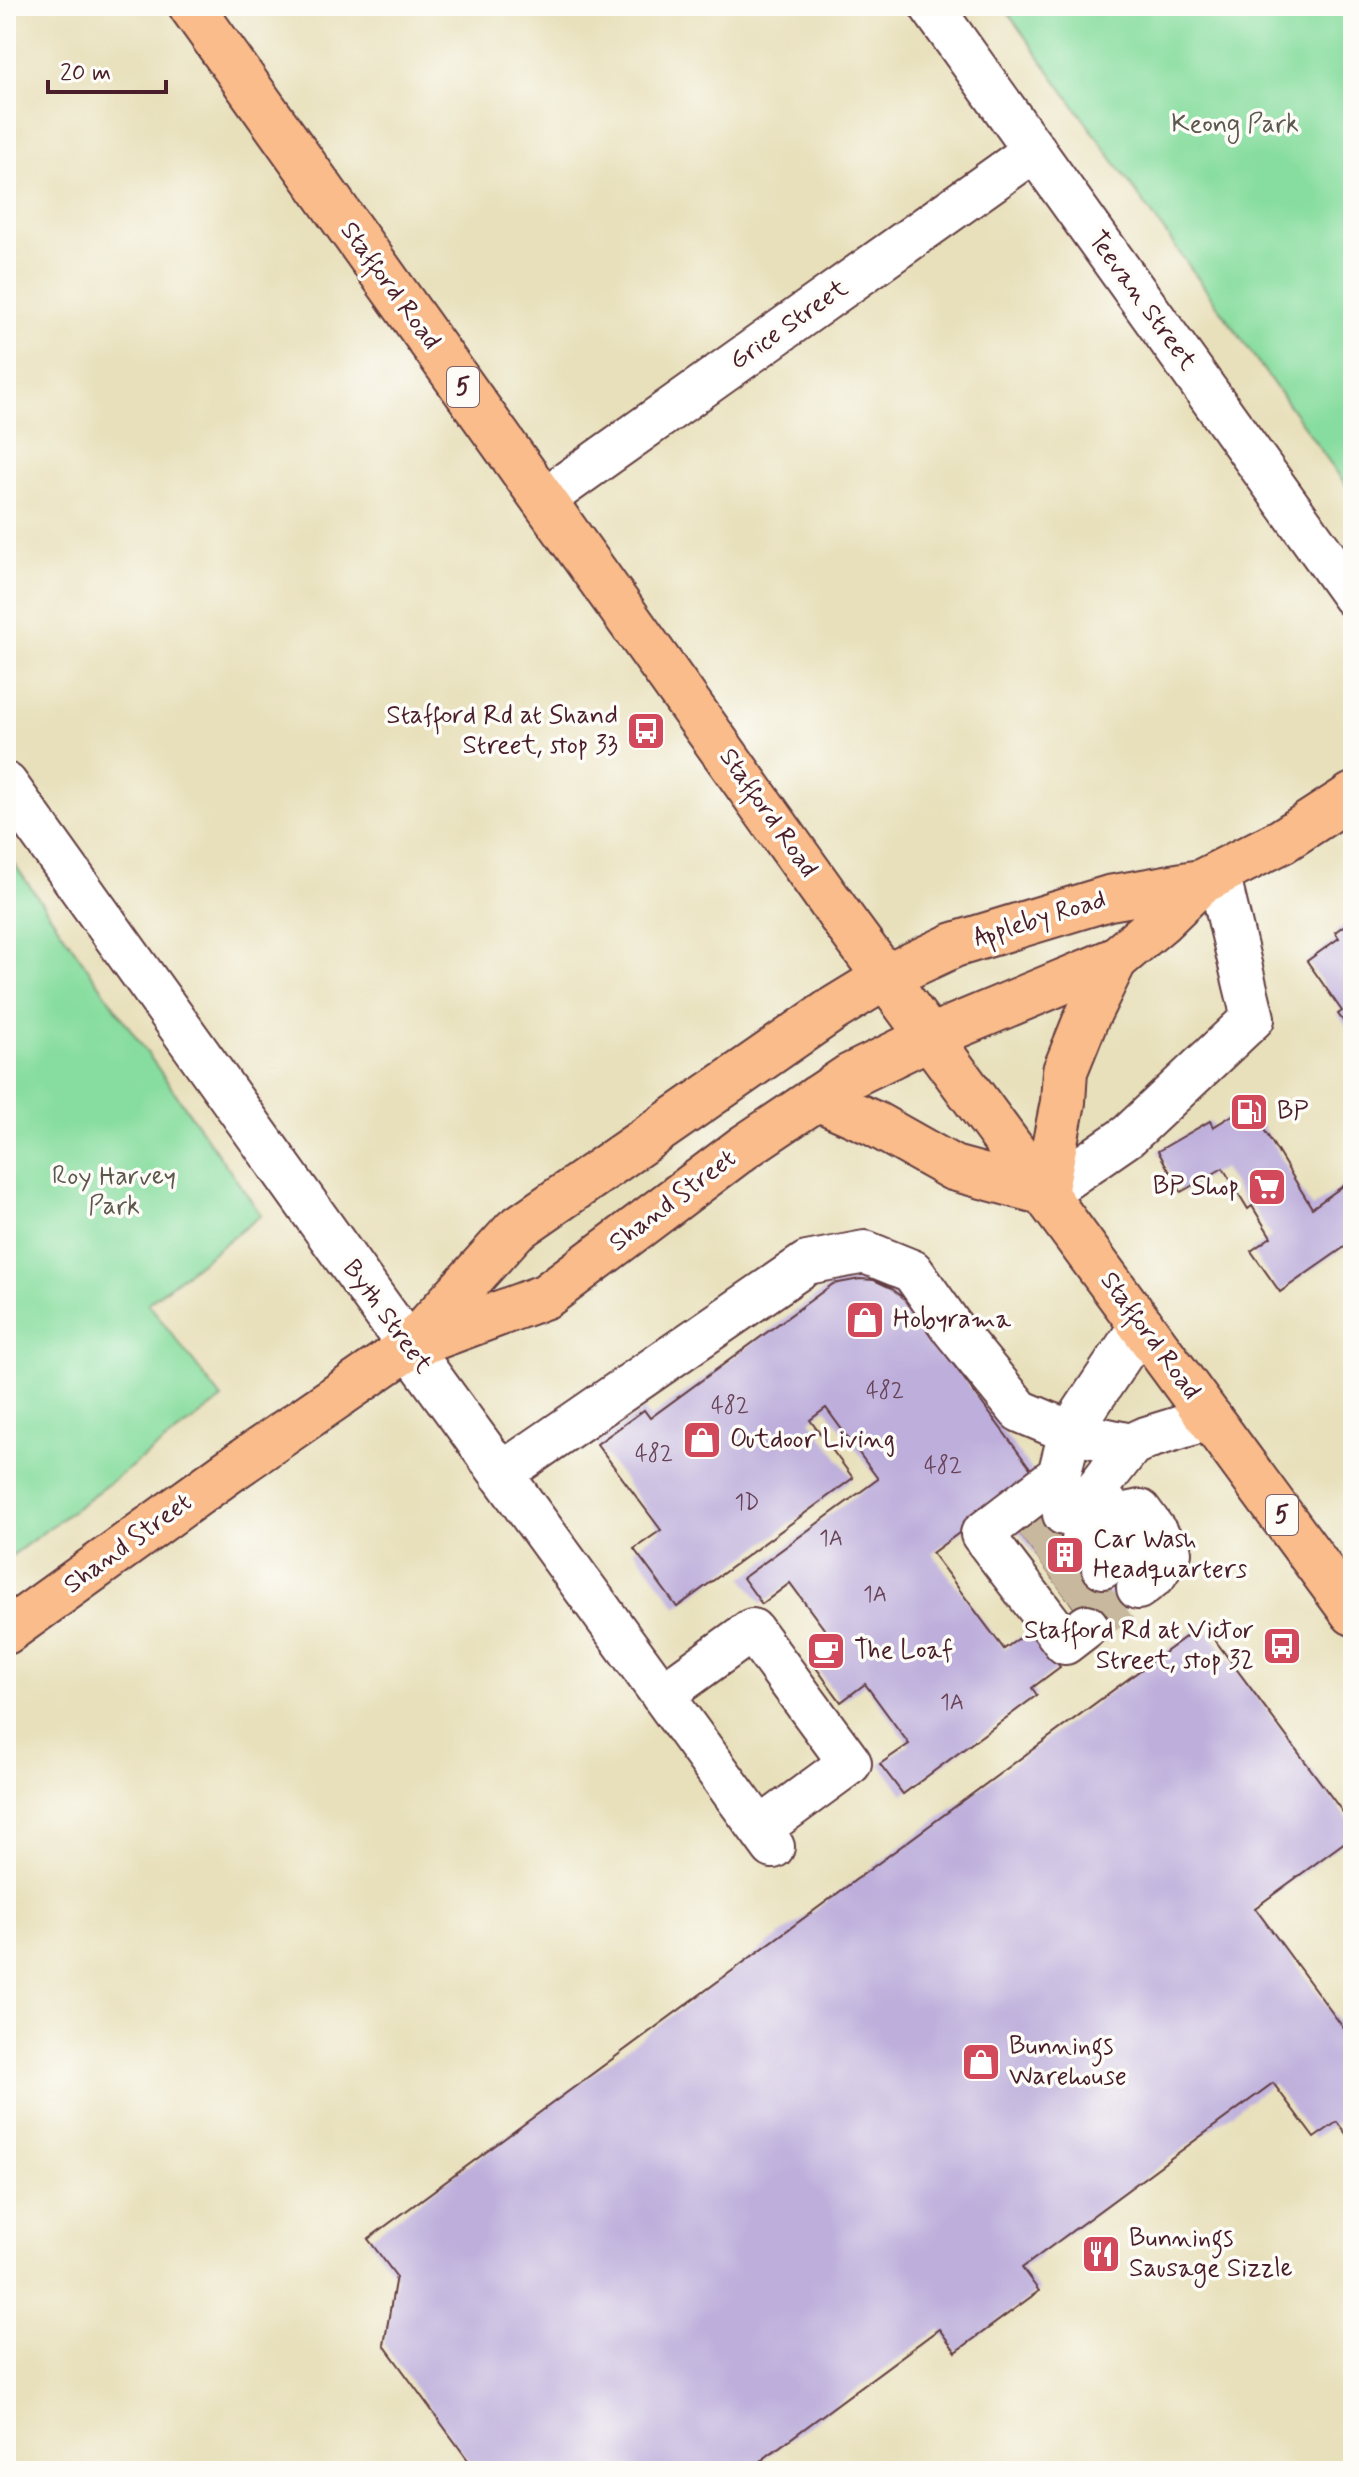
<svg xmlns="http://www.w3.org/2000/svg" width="1359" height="2477" font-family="Mynerve,sans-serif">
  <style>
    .green { fill: #87dd9f; stroke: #687e65; stroke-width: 2 }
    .building { fill: #bdaedb }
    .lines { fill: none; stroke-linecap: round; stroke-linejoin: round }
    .minor-tunnel { stroke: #c8b99e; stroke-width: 42; stroke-dasharray: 42 21; stroke-linecap: butt }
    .minor-casing { stroke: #623c41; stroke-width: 46 }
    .major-casing { stroke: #623c41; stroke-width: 48 }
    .highway-casing { stroke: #623c41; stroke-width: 48 }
    .minor { stroke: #fff; stroke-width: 42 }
    .major { stroke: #f9bc8a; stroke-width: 44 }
    .highway { stroke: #f9bc8a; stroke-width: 44 }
    .labels { text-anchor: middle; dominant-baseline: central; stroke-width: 7; stroke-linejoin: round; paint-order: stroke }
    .number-label { font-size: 22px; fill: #674357 }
    .shield { fill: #fdfcf7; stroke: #806168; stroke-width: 2 }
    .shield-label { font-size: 24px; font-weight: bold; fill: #4a1f2b }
    .park-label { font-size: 26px; fill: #5c584e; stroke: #fdfcf7 }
    .street-label { font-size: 26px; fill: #4a1f2b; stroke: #fdfcf7 }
    .poi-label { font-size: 26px; fill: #4a1f2b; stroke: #fdfcf7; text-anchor: start }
  </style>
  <rect width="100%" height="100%" fill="#fdfcf7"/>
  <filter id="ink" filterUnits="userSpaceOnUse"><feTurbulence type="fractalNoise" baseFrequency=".0125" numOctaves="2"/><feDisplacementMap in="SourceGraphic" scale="16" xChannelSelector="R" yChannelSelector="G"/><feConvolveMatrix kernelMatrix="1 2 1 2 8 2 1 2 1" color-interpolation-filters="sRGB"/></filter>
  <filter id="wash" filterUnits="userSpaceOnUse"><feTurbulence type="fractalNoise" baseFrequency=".006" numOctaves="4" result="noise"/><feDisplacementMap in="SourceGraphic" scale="32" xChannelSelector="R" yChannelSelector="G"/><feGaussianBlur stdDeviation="1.8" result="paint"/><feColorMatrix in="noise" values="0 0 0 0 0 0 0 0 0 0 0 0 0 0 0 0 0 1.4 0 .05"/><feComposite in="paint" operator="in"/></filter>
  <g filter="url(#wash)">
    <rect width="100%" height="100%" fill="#e8e0bb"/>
    <path class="green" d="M 1003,6 L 1353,6 L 1353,495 Z
      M 6,852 L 261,1215 L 148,1303 L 222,1399 L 6,1560 Z"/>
    <g id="blocks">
      <path class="building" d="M 1353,919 L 1353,1034 L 1338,1014 L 1342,1011 L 1307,961 L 1339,938 L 1335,932 Z
        M 1249,1105 L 1312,1208 L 1353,1179 L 1353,1241 L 1280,1292 L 1251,1251 L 1271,1237 L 1252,1206 L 1248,1209 L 1223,1168 L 1181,1192 L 1158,1151 L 1210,1121 L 1213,1127 Z
        M 860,1279 L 874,1280 L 891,1288 L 905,1299 L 1036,1476 L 932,1553 L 1004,1649 L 1032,1629 L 1060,1667 L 1032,1688 L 1037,1695 L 903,1794 L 880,1764 L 909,1744 L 865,1684 L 841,1702 L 809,1658 L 833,1641 L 790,1583 L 762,1604 L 743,1578 L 878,1479 L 826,1408 L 810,1420 L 853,1478 L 677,1607 L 634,1549 L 661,1530 L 597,1444 L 644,1410 L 650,1418 L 833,1284 Z
        M 1048,1492 L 1143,1595 L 1092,1632 L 1010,1520 Z
        M 1203,1624 L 1353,1826 L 1353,1836 L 1255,1908 L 1353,2041 L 1353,2143 L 1337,2122 L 1314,2138 L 1273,2083 L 1022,2268 L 1039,2291 L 956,2352 L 939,2329 L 747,2471 L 476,2471 L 384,2345 L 396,2276 L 368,2239 Z"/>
    </g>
  </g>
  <g filter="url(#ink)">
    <use href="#blocks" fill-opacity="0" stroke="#623c41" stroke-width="2"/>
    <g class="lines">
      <path class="minor-tunnel" d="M 1026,1543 L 1064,1514
        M 1045,1569 L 1083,1540
        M 1065,1596 L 1103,1567
        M 1087,1626 L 1138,1588"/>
      <g class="minor-casing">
        <path id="minor" d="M 931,6 L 1353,596
          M 543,500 L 1035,150
          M 6,784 L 409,1347 L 773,1847
          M 1045,1193 L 1129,1135 L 1253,1018 L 1218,873
          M 501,1474 L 807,1263 L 865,1252 L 912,1271 L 953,1329 L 1020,1411 L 1070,1432 L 1131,1445
          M 1064,1514 L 1096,1490 L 1131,1445 L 1146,1438 L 1211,1418
          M 1083,1540 L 1115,1516 L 1140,1511 L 1170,1552 L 1155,1575 L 1138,1588
          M 1103,1567 L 1136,1542 L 1106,1504
          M 1087,1626 L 1065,1643 L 982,1534 L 1059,1475 L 1070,1432 L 1142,1324
          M 662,1695 L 752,1630 L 850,1763 L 760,1829"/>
      </g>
      <g class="major-casing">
        <path id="major" d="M 417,1344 L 546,1296 L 743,1148 L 850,1076 L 930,1037 L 1115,960 L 1160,922 L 1201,882 L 1282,841 L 1353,795
          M 6,1632 L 229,1471 L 409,1347 L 515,1230 L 832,1010 L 886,977 L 954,945 L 1109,898 L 1201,882"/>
      </g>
      <g class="highway-casing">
        <path id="highway" d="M 191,6 L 844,921 L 1353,1613
          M 817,1098 L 875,1124 L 953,1168 L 1045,1193
          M 1045,1193 L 1063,1102 L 1065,1071 L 1086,1019 L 1115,960"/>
      </g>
      <use href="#minor" class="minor"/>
      <use href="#major" class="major"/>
      <use href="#highway" class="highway"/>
    </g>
  </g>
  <defs>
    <g id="bus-square" transform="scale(2)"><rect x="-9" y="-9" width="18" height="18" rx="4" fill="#d1495b" stroke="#fdfcf7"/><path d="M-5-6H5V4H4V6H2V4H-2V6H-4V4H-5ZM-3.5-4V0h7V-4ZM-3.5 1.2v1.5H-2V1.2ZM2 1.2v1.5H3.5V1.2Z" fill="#fff"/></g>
    <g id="fuel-square" transform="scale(2)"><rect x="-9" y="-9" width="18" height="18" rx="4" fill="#d1495b" stroke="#fdfcf7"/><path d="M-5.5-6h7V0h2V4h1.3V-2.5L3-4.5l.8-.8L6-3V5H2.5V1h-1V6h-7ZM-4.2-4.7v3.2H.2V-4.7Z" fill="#fff"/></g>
    <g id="supermarket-square" transform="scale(2)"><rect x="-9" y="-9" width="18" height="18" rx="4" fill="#d1495b" stroke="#fdfcf7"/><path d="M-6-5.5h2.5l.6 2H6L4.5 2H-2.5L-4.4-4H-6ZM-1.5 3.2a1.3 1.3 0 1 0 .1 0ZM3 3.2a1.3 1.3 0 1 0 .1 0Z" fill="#fff"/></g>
    <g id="shop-square" transform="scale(2)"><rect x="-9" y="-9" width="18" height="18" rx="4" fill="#d1495b" stroke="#fdfcf7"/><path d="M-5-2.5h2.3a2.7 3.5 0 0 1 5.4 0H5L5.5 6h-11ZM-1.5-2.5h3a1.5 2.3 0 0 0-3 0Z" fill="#fff"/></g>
    <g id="building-square" transform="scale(2)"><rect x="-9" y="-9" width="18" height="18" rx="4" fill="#d1495b" stroke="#fdfcf7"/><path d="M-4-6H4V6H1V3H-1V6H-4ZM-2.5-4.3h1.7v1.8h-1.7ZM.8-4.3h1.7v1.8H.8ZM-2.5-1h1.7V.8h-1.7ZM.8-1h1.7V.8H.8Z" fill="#fff"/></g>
    <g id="cafe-square" transform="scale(2)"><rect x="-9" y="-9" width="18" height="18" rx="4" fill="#d1495b" stroke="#fdfcf7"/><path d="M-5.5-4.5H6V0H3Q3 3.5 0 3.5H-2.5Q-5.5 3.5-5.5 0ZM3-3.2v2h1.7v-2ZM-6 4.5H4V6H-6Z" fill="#fff"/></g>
    <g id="restaurant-square" transform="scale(2)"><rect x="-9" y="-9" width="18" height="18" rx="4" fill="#d1495b" stroke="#fdfcf7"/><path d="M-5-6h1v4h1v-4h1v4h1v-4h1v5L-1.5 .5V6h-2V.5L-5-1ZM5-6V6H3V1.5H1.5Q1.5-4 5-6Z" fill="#fff"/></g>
  </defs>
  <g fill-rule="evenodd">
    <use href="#bus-square" x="646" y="731"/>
    <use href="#fuel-square" x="1249" y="1112"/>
    <use href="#supermarket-square" x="1267" y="1187"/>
    <use href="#shop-square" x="865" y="1320"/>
    <use href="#shop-square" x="702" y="1440"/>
    <use href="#building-square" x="1065" y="1555"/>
    <use href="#bus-square" x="1282" y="1646"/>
    <use href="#cafe-square" x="826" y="1651"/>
    <use href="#shop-square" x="981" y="2062"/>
    <use href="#restaurant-square" x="1101" y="2254"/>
  </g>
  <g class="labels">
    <g class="number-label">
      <text x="885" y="1391">482</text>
      <text x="730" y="1406">482</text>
      <text x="654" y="1454">482</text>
      <text x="943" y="1466">482</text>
      <text x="747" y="1503">1D</text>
      <text x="831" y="1539">1A</text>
      <text x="875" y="1595">1A</text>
      <text x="952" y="1703">1A</text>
    </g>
    <g class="shield">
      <rect x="447" y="367" width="32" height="40" rx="6"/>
      <rect x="1266" y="1495" width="32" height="40" rx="6"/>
    </g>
    <g class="shield-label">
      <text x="463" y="387">5</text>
      <text x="1282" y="1515">5</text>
    </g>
    <g class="park-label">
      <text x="1235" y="125">Keong Park</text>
      <text x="114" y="1177">Roy Harvey<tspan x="114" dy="30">Park</tspan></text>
    </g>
    <g class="street-label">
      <text transform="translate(390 286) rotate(54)">Stafford Road</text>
      <text transform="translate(1142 301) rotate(54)">Teevan Street</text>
      <text transform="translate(789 325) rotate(-35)">Grice Street</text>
      <text transform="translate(768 813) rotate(55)">Stafford Road</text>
      <text transform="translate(1040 919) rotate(-17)">Appleby Road</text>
      <text transform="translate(673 1201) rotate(-37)">Shand Street</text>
      <text transform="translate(387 1317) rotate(54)">Byth Street</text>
      <text transform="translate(1150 1336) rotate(54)">Stafford Road</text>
      <text transform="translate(128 1544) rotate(-36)">Shand Street</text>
    </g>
    <g class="poi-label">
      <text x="618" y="716" text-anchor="end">Stafford Rd at Shand<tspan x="618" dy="30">Street, stop 33</tspan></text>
      <text x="1277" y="1112">BP</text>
      <text x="1239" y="1187" text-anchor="end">BP Shop</text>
      <text x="893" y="1320">Hobyrama</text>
      <text x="730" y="1440">Outdoor Living</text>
      <text x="1093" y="1540">Car Wash<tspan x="1093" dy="30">Headquarters</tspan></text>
      <text x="1254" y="1631" text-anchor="end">Stafford Rd at Victor<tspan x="1254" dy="30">Street, stop 32</tspan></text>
      <text x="854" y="1651">The Loaf</text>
      <text x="1009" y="2047">Bunnings<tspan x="1009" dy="30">Warehouse</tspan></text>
      <text x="1129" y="2239">Bunnings<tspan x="1129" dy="30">Sausage Sizzle</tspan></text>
    </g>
  </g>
  <rect width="1359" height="2477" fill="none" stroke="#fdfcf7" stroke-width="32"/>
  <path d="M48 80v12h118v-12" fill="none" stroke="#4a1f2b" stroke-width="4"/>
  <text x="60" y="80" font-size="24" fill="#4a1f2b" stroke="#fdfcf7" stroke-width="6" paint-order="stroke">20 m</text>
</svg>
